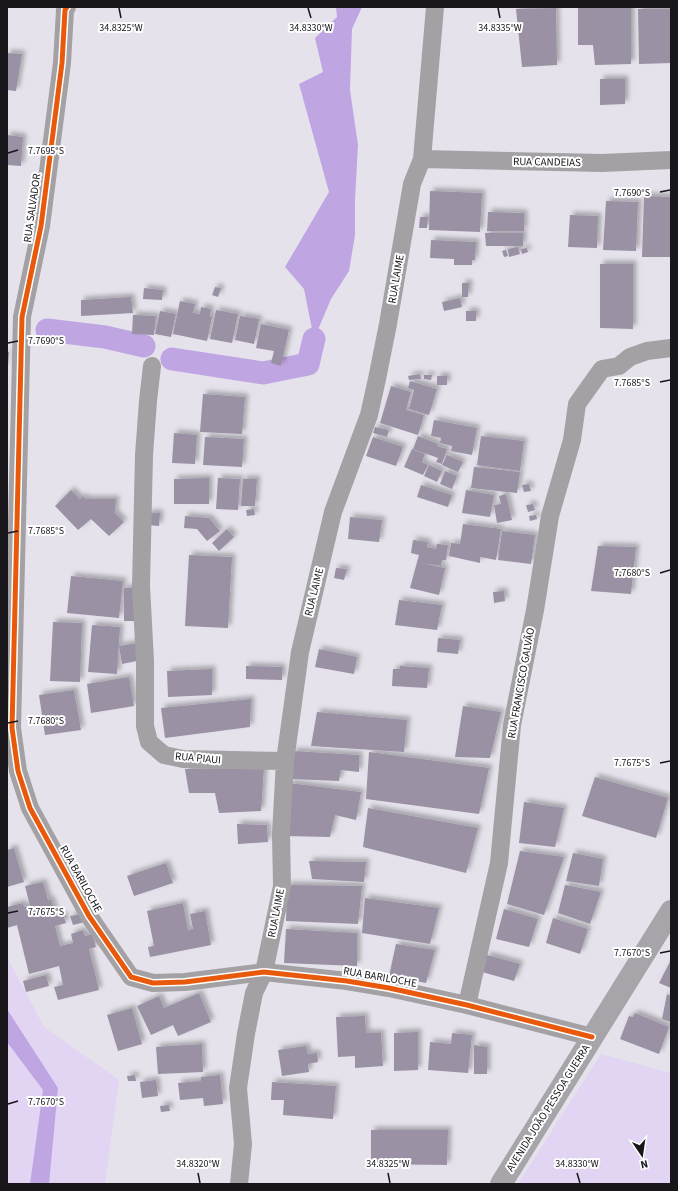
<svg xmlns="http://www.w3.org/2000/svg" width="678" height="1191" font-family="'Source Sans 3',sans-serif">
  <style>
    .green { fill: #e1d5f3 }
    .water { fill: #c0a5e3 }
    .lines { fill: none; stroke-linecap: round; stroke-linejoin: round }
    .canal { stroke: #c0a5e3; stroke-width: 23 }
    .building { fill: #9a91a4; filter: url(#shadow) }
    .street { stroke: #a4a1a5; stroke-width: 18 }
    .primary { stroke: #a7a5aa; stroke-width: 22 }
    .cycleway-casing { stroke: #fff; stroke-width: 8 }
    .cycleway { stroke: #e8590c; stroke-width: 5 }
    .ticks { fill: none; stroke: #18151b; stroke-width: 1.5 }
    .labels { text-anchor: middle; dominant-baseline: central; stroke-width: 4; stroke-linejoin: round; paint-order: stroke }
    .street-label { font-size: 11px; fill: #18151b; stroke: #fff }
    .ticks-label { font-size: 10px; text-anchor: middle; fill: #18151b; stroke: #fff; stroke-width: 4; stroke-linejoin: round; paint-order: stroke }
  </style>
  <defs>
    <filter id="shadow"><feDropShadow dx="3.5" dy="-3.5" stdDeviation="2" flood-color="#0004"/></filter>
  </defs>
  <rect width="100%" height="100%" fill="#e5e2eb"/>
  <path class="green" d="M 7,957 L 44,1027 L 119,1080 L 105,1184 L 7,1184 Z
    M 601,1054 L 671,1073 L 671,1184 L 518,1184 Z"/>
  <path class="water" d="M 336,7 L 362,7 L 352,29 L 350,90 L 358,145 L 355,200 L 355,235 L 349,271 L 331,299 L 314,339 L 304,289 L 285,267 L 329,192 L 299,84 L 323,72 L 315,38 L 337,17 Z
    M 7,1009 L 58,1088 L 49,1184 L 30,1184 L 43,1090 L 7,1042 Z"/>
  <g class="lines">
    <path class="canal" d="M 47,330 L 105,337 L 144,346
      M 172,359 L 263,373 L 308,364 L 314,339"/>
  </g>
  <path class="building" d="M 578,7 L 631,7 L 631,64 L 595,65 L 593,45 L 578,45 Z
    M 556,8 L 557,65 L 522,67 L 516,9 Z
    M 638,9 L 671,9 L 671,63 L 639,64 Z
    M 7,53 L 22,54 L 16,91 L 7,90 Z
    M 600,79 L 625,79 L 625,104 L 600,105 Z
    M 7,135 L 23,137 L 21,166 L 7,165 Z
    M 430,191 L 482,193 L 480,232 L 429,230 Z
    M 644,196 L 671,197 L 671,257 L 642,257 Z
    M 606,201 L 638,202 L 636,251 L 603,250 Z
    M 488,212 L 524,213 L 524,231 L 487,231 Z
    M 570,215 L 598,216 L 597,248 L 568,247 Z
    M 420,217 L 428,217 L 427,228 L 419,228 Z
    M 485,233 L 523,233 L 523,246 L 486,246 Z
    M 431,240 L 476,242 L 475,260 L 472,260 L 472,265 L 454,265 L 454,259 L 430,258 Z
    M 518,247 L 520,254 L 509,257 L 508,249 Z
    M 527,248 L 528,252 L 522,254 L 521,249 Z
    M 506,250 L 508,256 L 504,257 L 502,251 Z
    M 600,264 L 633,264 L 633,329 L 600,328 Z
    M 462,283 L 469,283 L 468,297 L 462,297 Z
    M 215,287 L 221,288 L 218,297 L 212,295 Z
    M 144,288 L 163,290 L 162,300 L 143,299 Z
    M 131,297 L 133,313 L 81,316 L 81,300 Z
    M 460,298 L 462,307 L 444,311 L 442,302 Z
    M 180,301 L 195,304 L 193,313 L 200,314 L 201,307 L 211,309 L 210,316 L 212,317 L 207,341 L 173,334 Z
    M 216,310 L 238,314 L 232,343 L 210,339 Z
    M 160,311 L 176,314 L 171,337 L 155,334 Z
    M 466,311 L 476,311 L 476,321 L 466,321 Z
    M 133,315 L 156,316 L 154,335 L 132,334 Z
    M 240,316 L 259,319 L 254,344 L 235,340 Z
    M 261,324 L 289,330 L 281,366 L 271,363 L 274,351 L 256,348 Z
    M 7,352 L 9,352 L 8,367 L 7,367 Z
    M 420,374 L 421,379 L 409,380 L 408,376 Z
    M 424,375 L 432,375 L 431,380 L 424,379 Z
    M 437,376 L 447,376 L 447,385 L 437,385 Z
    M 410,381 L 437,389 L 429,415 L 409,409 L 414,390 L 408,388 Z
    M 391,386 L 411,392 L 406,410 L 424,415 L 418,435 L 380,423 Z
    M 203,394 L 245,397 L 242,434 L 200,432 Z
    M 434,420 L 477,428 L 472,455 L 451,451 L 452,446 L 440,443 L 441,438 L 431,436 Z
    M 375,427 L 389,430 L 387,437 L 373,433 Z
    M 174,433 L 197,435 L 195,464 L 172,463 Z
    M 418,436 L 438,444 L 437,446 L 447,449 L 442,464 L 436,462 L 438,458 L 413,449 Z
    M 481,436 L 524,441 L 520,471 L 477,465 Z
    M 205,437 L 244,439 L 242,467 L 203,465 Z
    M 373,437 L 403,447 L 396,466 L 366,456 Z
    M 412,449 L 425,454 L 422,462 L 428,465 L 423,475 L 404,467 Z
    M 447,455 L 463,462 L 458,472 L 442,465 Z
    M 429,465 L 442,471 L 437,482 L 424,476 Z
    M 474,467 L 520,472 L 517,493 L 471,488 Z
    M 445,471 L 457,476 L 452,489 L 440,484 Z
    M 209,478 L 209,504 L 174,504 L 174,479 Z
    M 218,478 L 240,479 L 238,510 L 216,509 Z
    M 243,479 L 257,479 L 255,506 L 241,506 Z
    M 529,484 L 531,491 L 524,492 L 522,485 Z
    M 421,485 L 452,495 L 448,507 L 417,497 Z
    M 71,490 L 80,499 L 83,496 L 85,499 L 116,499 L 115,513 L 124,522 L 109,536 L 91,519 L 78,530 L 55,506 Z
    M 466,490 L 494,495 L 490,517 L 462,513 Z
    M 506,494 L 512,520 L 497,523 L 494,505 L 501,504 L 499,496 Z
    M 533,504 L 535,510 L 528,512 L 526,505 Z
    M 254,509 L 255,515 L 247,516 L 246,510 Z
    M 148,513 L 160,513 L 159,526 L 147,525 Z
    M 536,515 L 537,519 L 530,521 L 529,516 Z
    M 185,516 L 209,518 L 220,531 L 207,541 L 197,529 L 184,528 Z
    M 350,517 L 382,520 L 379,542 L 348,539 Z
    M 463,524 L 501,529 L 496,560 L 480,557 L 480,563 L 449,556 L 451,543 L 460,544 Z
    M 227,529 L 234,537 L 219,551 L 212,543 Z
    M 502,531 L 535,535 L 531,564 L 498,560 Z
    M 413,540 L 428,542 L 427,547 L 436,549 L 437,544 L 448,545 L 446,560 L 442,560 L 441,566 L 421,563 L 445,568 L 439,595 L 410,588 L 419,555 L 411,553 Z
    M 598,546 L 636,547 L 631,594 L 591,591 Z
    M 189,555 L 232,557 L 228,628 L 185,626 Z
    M 336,568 L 347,569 L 344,580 L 334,578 Z
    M 71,576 L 123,581 L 119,618 L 67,613 Z
    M 124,588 L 137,588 L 136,621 L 124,621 Z
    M 504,591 L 505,601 L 494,603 L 493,592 Z
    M 399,600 L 442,605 L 437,630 L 395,625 Z
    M 53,622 L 82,623 L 80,682 L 50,681 Z
    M 92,625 L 120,627 L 117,674 L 88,672 Z
    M 438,638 L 460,640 L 458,654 L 437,652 Z
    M 137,643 L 141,660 L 122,664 L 119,646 Z
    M 319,649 L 357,657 L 354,674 L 315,667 Z
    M 246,666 L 282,667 L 282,680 L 246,679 Z
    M 400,666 L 429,668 L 427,688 L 392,686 L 393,669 L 400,669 Z
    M 212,669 L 212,695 L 168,697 L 167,671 Z
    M 129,677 L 134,706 L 91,713 L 87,684 Z
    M 74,690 L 81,730 L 45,735 L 39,695 Z
    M 251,699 L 250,727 L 165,738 L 161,708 Z
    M 463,706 L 501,712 L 490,758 L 455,757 Z
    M 317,712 L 407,720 L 404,752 L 311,746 Z
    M 293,751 L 359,755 L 359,772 L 341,770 L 339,781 L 291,779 Z
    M 369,752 L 489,768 L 479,814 L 366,799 Z
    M 185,769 L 264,769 L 261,811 L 219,813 L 215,793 L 189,793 Z
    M 595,777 L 668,798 L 656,838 L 582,816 Z
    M 289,783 L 361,792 L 356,820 L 335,815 L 330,837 L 285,836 Z
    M 524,802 L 564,808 L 555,847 L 519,843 Z
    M 368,808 L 478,828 L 466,873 L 363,847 Z
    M 237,824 L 267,825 L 268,842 L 238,844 Z
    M 14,848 L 24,882 L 7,887 L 7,850 Z
    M 520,851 L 564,857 L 544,915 L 507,904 Z
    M 573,853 L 603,859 L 599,886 L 566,881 Z
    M 309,861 L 366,862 L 364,882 L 312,879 Z
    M 166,863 L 173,883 L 134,896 L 127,876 Z
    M 43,882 L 48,900 L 51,899 L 56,916 L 63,915 L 66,923 L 55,926 L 60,946 L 73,943 L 71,934 L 83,930 L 85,936 L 92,934 L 96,947 L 89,949 L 99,990 L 58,1000 L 54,987 L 63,985 L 59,966 L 29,974 L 17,925 L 7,928 L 7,907 L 23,903 L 24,907 L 30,906 L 25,886 Z
    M 287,885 L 362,886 L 358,924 L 286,921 Z
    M 565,885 L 601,892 L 590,924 L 558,913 Z
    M 365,898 L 439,908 L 430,944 L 362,933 Z
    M 183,903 L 188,930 L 193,929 L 190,914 L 205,911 L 211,945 L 150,957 L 148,947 L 154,946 L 147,911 Z
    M 504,909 L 538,919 L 529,947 L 496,939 Z
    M 83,914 L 85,922 L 73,925 L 70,916 Z
    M 553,918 L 588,929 L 580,954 L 546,943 Z
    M 286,929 L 357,933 L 357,966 L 284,963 Z
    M 396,944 L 435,950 L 426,983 L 389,976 Z
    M 487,955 L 520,964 L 514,981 L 482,972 Z
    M 671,960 L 671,988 L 659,983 Z
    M 46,975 L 49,986 L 26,992 L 23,981 Z
    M 199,993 L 211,1022 L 178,1036 L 173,1025 L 151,1035 L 137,1006 L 159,996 L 164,1008 Z
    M 667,994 L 671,996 L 671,1022 L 662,1019 Z
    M 132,1008 L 142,1044 L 118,1051 L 107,1015 Z
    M 635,1013 L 669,1027 L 659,1054 L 620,1039 L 629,1016 L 633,1017 Z
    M 365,1016 L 366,1033 L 381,1033 L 383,1066 L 355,1068 L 355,1056 L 338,1057 L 336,1017 Z
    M 418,1032 L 418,1070 L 394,1071 L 394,1033 Z
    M 452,1033 L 472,1035 L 468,1073 L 428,1070 L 430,1042 L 451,1044 Z
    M 202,1044 L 203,1072 L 158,1074 L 156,1047 Z
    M 474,1045 L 487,1047 L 487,1074 L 474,1074 Z
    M 306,1046 L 308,1054 L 317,1053 L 318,1062 L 308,1064 L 309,1072 L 282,1076 L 278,1050 Z
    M 135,1075 L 136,1081 L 128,1081 L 127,1076 Z
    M 220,1075 L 223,1104 L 204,1106 L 203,1098 L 180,1100 L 178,1083 L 201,1081 L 201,1077 Z
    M 156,1080 L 158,1096 L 142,1098 L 140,1082 Z
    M 272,1082 L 336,1086 L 333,1119 L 283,1115 L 284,1100 L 271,1100 Z
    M 169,1105 L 170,1111 L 161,1112 L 160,1106 Z
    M 371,1130 L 448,1130 L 447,1165 L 371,1164 Z"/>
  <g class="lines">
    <path class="street" d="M 67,7 L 65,10 L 62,63 L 41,226 L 22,317 L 12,728 L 18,771 L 30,808 L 89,916 L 131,977 L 153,983 L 185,982 L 264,972 L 347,981 L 389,988 L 467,1005 L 592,1037
      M 422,159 L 602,163 L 671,160
      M 152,366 L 148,401 L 144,455 L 141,586 L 145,661 L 145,726 L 149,742 L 164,755 L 183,759 L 285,761
      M 467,1005 L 499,863 L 512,725 L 535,610 L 550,516 L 572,440 L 577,404 L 602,369 L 619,366 L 630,357 L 647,351 L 671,348
      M 239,1184 L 243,1144 L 238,1088 L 246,1034 L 254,993 L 264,972 L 282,886 L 281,834 L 285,761 L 300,652 L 333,512 L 369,415 L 377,379 L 388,324 L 412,184 L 422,159 L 435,7"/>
    <path class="primary" d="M 501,1184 L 671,911"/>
    <g class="cycleway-casing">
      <path id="cycleway" d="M 67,7 L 65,10 L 62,63 L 41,226 L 22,317 L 12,728 L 18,771 L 30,808 L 89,916 L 131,977 L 153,983 L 185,982 L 264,972 L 347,981 L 389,988 L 467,1005 L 592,1037"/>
    </g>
    <use href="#cycleway" class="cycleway"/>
  </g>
  <path class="ticks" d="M 119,8 L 121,18M 308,8 L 311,18M 498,8 L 500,18M 8,153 L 18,150M 660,192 L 670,190M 8,343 L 18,341M 660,382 L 670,380M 8,533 L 18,531M 660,573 L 670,570M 8,723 L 18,721M 660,763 L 670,761M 8,913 L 18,911M 660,953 L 670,951M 8,1104 L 18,1101M 198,1173 L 200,1183M 388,1173 L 390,1183M 577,1173 L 580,1183"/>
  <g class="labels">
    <g class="street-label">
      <text transform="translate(547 162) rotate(1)">RUA CANDEIAS</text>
      <text transform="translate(32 208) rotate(-82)">RUA SALVADOR</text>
      <text transform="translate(396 279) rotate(-80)">RUA LAIME</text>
      <text transform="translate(314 592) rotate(-76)">RUA LAIME</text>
      <text transform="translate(521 683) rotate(-80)">RUA FRANCISCO GALVÃO</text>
      <text transform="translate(198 758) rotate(5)">RUA PIAUI</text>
      <text transform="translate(81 879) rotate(61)">RUA BARILOCHE</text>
      <text transform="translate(276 913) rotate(-79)">RUA LAIME</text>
      <text transform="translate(380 977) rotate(10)">RUA BARILOCHE</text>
      <text transform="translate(548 1108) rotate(-58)">AVENIDA JOÃO PESSOA GUERRA</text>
    </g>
  </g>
  <g class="ticks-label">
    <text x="121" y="31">34.8325°W</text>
    <text x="311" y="31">34.8330°W</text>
    <text x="500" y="31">34.8335°W</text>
    <text x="46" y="154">7.7695°S</text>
    <text x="632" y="196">7.7690°S</text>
    <text x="46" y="344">7.7690°S</text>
    <text x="632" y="386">7.7685°S</text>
    <text x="46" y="534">7.7685°S</text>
    <text x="632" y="576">7.7680°S</text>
    <text x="46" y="724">7.7680°S</text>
    <text x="632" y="766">7.7675°S</text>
    <text x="46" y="915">7.7675°S</text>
    <text x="632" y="956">7.7670°S</text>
    <text x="46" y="1105">7.7670°S</text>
    <text x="198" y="1167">34.8320°W</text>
    <text x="388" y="1167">34.8325°W</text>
    <text x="577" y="1167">34.8330°W</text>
  </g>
  <rect width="678" height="1191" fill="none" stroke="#18151b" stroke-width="16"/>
  <g transform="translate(642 1155) rotate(167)" stroke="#ffffff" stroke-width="3" paint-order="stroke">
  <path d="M0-3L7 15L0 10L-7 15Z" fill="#18151b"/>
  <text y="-6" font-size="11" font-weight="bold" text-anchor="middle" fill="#18151b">N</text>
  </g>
</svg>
